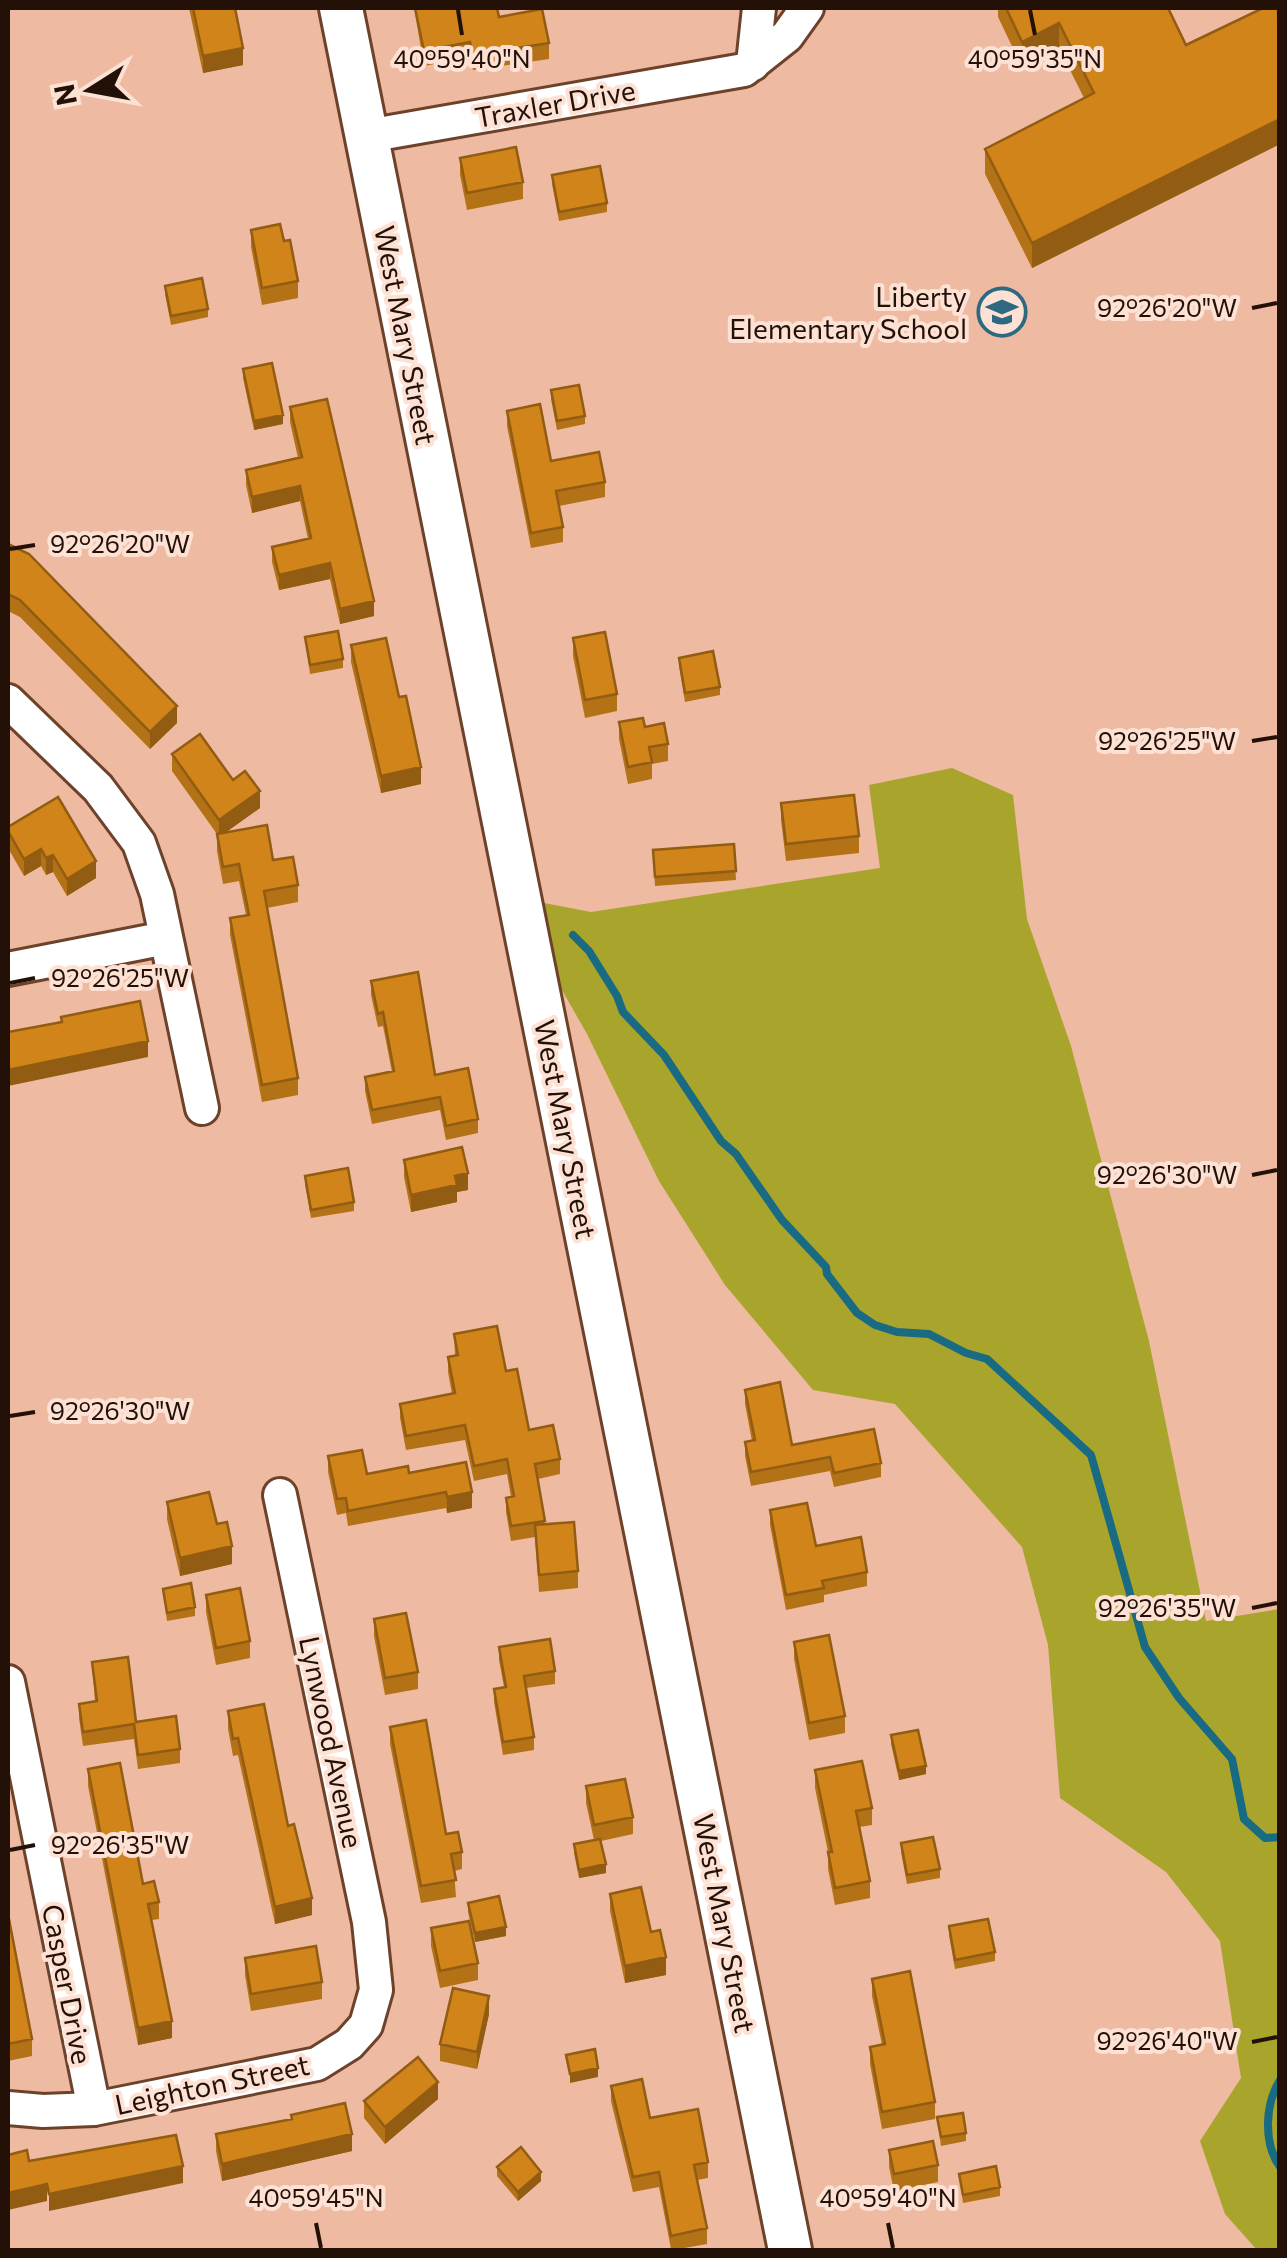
<svg xmlns="http://www.w3.org/2000/svg" width="1287" height="2258" font-family="Commissioner,sans-serif">
  <style>
    .green { fill: #a9a42c }
    .lines { fill: none; stroke-linecap: round; stroke-linejoin: round }
    .stream { stroke: #196a83; stroke-width: 8 }
    .minor-casing { stroke: #6d422b; stroke-width: 38 }
    .major-casing { stroke: #6d422b; stroke-width: 48 }
    .minor { stroke: #fff; stroke-width: 32 }
    .major { stroke: #fff; stroke-width: 42 }
    .wall { fill: #b37216 }
    .shaded-wall { fill: #925c12 }
    .building { fill: #d08419; stroke: #925c12; stroke-width: 2.5 }
    .ticks { fill: none; stroke: #231108; stroke-width: 4 }
    .labels { text-anchor: middle; dominant-baseline: central; stroke-width: 8; stroke-linejoin: round; paint-order: stroke }
    .street-label { font-size: 28px; fill: #231108; stroke: #fce1d4 }
    .poi-label { font-size: 28px; fill: #231108; stroke: #fce1d4; text-anchor: end }
    .ticks-label { font-size: 25px; text-anchor: middle; fill: #231108; stroke: #fce1d4; stroke-width: 8; stroke-linejoin: round; paint-order: stroke }
  </style>
  <rect width="100%" height="100%" fill="#eebaa1"/>
  <path class="green" d="M 952,768 L 1013,795 L 1027,919 L 1071,1046 L 1149,1341 L 1206,1621 L 1279,1609 L 1279,2250 L 1257,2250 L 1225,2214 L 1200,2141 L 1241,2078 L 1220,1941 L 1166,1872 L 1060,1798 L 1048,1645 L 1022,1547 L 895,1404 L 813,1390 L 725,1285 L 659,1181 L 587,1034 L 558,983 L 544,903 L 591,912 L 880,868 L 869,785 Z"/>
  <g class="lines">
    <path class="stream" d="M 573,935 L 589,951 L 617,996 L 623,1012 L 664,1055 L 721,1141 L 736,1154 L 782,1220 L 826,1267 L 827,1274 L 857,1313 L 875,1325 L 897,1332 L 929,1334 L 966,1353 L 987,1359 L 1091,1455 L 1145,1647 L 1179,1698 L 1232,1759 L 1244,1819 L 1265,1838 L 1280,1837
      M 1280,2080 C 1265,2104 1263,2143 1280,2167"/>
    <g class="minor-casing">
      <path id="minor" d="M 753,64 L 759,8
        M 367,136 L 744,70 L 787,36 L 807,8
        M 8,701 L 98,788 L 139,843 L 157,894 L 202,1108
        M 8,969 L 166,938
        M 8,1682 L 94,2109
        M 8,2108 L 43,2111 L 94,2109 L 317,2064 L 349,2044 L 366,2025 L 376,1990 L 369,1922 L 280,1495"/>
    </g>
    <g class="major-casing">
      <path id="major" d="M 341,8 L 790,2250"/>
    </g>
    <use href="#minor" class="minor"/>
    <use href="#major" class="major"/>
  </g>
  <path class="wall" d="M 189,8 L 235,8 L 243,65 L 203,73 Z
    M 414,8 L 497,8 L 499,17 L 549,43 L 549,59 L 473,70 L 470,57 L 424,66 Z
    M 998,8 L 1168,8 L 1186,45 L 1280,10 L 1280,144 L 1032,268 L 985,174 L 985,149 L 1084,98 L 1059,48 L 1022,67 L 998,17 Z
    M 460,158 L 523,182 L 523,199 L 467,210 L 460,175 Z
    M 552,175 L 607,203 L 607,212 L 559,221 L 552,184 Z
    M 251,230 L 284,241 L 298,281 L 298,298 L 262,305 L 251,247 Z
    M 165,286 L 208,309 L 208,317 L 171,325 L 165,294 Z
    M 243,369 L 283,424 L 254,430 L 243,378 Z
    M 551,390 L 585,416 L 585,424 L 557,430 L 551,399 Z
    M 290,407 L 374,616 L 340,624 L 330,579 L 279,590 L 272,562 L 272,547 L 308,539 L 300,501 L 252,513 L 246,485 L 246,470 L 298,458 L 290,422 Z
    M 507,411 L 551,461 L 605,482 L 605,497 L 559,506 L 563,527 L 563,542 L 531,548 L 507,426 Z
    M 8,544 L 177,723 L 150,749 L 20,617 L 8,611 Z
    M 305,637 L 343,659 L 343,668 L 310,674 Z
    M 573,638 L 617,694 L 617,711 L 585,718 L 573,656 Z
    M 351,645 L 399,697 L 421,784 L 381,793 L 351,662 Z
    M 679,658 L 720,687 L 720,695 L 685,702 L 679,666 Z
    M 619,722 L 645,727 L 668,744 L 668,761 L 652,764 L 652,779 L 628,784 L 619,739 Z
    M 172,754 L 233,780 L 260,808 L 225,833 L 273,860 L 298,885 L 298,902 L 267,908 L 298,1078 L 298,1095 L 262,1102 L 230,935 L 230,918 L 246,915 L 239,881 L 223,884 L 217,851 L 217,834 L 172,771 Z
    M 781,803 L 859,836 L 859,853 L 786,861 L 781,820 Z
    M 8,827 L 96,878 L 67,896 L 53,872 L 46,875 L 41,866 L 24,876 L 8,848 Z
    M 734,844 L 736,880 L 655,886 L 653,850 Z
    M 371,981 L 435,1075 L 478,1119 L 478,1133 L 446,1140 L 440,1110 L 372,1124 L 365,1091 L 365,1077 L 392,1072 L 383,1026 L 378,1027 L 371,995 Z
    M 404,1160 L 468,1190 L 457,1192 L 457,1202 L 411,1212 L 404,1177 Z
    M 305,1176 L 354,1202 L 354,1211 L 311,1218 L 305,1185 Z
    M 454,1334 L 506,1371 L 529,1430 L 560,1459 L 560,1474 L 538,1479 L 545,1525 L 578,1571 L 578,1588 L 539,1592 L 535,1537 L 511,1541 L 506,1512 L 506,1498 L 511,1497 L 507,1474 L 474,1481 L 465,1440 L 406,1450 L 400,1418 L 400,1404 L 452,1394 L 448,1372 L 448,1357 L 455,1355 Z
    M 745,1390 L 792,1445 L 881,1463 L 881,1477 L 834,1487 L 830,1471 L 751,1486 L 745,1456 L 745,1442 L 752,1441 L 745,1404 Z
    M 328,1456 L 367,1474 L 409,1473 L 472,1508 L 447,1513 L 446,1508 L 348,1526 L 346,1513 L 337,1515 L 328,1472 Z
    M 167,1502 L 217,1524 L 232,1564 L 180,1576 L 167,1519 Z
    M 770,1510 L 816,1546 L 867,1572 L 867,1586 L 824,1595 L 824,1602 L 786,1610 L 770,1525 Z
    M 163,1589 L 195,1607 L 195,1616 L 167,1621 Z
    M 206,1595 L 250,1641 L 250,1658 L 216,1665 L 206,1612 Z
    M 374,1619 L 418,1672 L 418,1689 L 385,1695 L 374,1636 Z
    M 794,1642 L 845,1716 L 845,1733 L 809,1740 L 794,1659 Z
    M 499,1647 L 555,1671 L 555,1684 L 526,1688 L 534,1737 L 534,1750 L 503,1755 L 494,1702 L 494,1689 L 504,1687 L 499,1660 Z
    M 92,1662 L 136,1722 L 180,1749 L 180,1763 L 138,1769 L 134,1739 L 83,1746 L 79,1718 L 79,1704 L 95,1702 Z
    M 228,1711 L 288,1826 L 312,1915 L 275,1924 L 238,1755 L 233,1756 L 228,1729 Z
    M 390,1727 L 446,1834 L 462,1852 L 462,1869 L 454,1871 L 456,1897 L 421,1903 L 390,1744 Z
    M 891,1735 L 926,1774 L 899,1780 L 891,1744 Z
    M 88,1769 L 143,1884 L 159,1902 L 159,1919 L 152,1920 L 172,2038 L 138,2045 L 88,1786 Z
    M 815,1770 L 872,1808 L 872,1825 L 859,1827 L 870,1881 L 870,1898 L 835,1905 L 828,1869 L 828,1852 L 815,1788 Z
    M 586,1786 L 633,1817 L 633,1834 L 601,1841 L 606,1873 L 579,1878 L 574,1853 L 574,1844 L 594,1840 L 586,1803 Z
    M 901,1843 L 940,1869 L 940,1878 L 907,1884 L 901,1852 Z
    M 610,1894 L 651,1932 L 666,1975 L 625,1983 L 610,1911 Z
    M 468,1903 L 506,1936 L 475,1942 L 468,1912 Z
    M 8,1914 L 32,2039 L 32,2056 L 8,2061 Z
    M 949,1926 L 995,1952 L 995,1961 L 955,1969 L 949,1935 Z
    M 431,1928 L 478,1963 L 478,1980 L 440,1988 L 431,1946 Z
    M 245,1958 L 322,1982 L 322,1999 L 251,2011 L 245,1975 Z
    M 872,1979 L 935,2102 L 935,2119 L 882,2129 L 870,2064 L 870,2047 L 882,2045 L 872,1996 Z
    M 489,2014 L 477,2069 L 440,2061 L 440,2044 Z
    M 611,2086 L 650,2118 L 708,2162 L 708,2178 L 697,2180 L 707,2228 L 707,2244 L 673,2250 L 665,2250 L 671,2249 L 659,2187 L 633,2192 L 611,2101 Z
    M 438,2099 L 385,2144 L 364,2118 L 364,2101 Z
    M 291,2115 L 352,2151 L 222,2181 L 216,2151 L 216,2134 L 291,2119 Z
    M 937,2117 L 966,2133 L 966,2141 L 941,2146 Z
    M 889,2150 L 938,2165 L 938,2182 L 894,2191 L 889,2167 Z
    M 497,2167 L 541,2181 L 518,2201 L 497,2176 Z
    M 959,2174 L 1000,2187 L 1000,2196 L 963,2203 Z"/>
  <path class="shaded-wall" d="M 1059,23 L 1059,48 L 1022,67 L 1022,42 Z
    M 243,48 L 243,65 L 203,73 L 203,56 Z
    M 1280,119 L 1280,144 L 1032,268 L 1032,243 Z
    M 283,415 L 283,424 L 254,430 L 254,421 Z
    M 300,486 L 300,501 L 252,513 L 252,497 Z
    M 330,563 L 330,579 L 279,590 L 279,575 Z
    M 374,601 L 374,616 L 340,624 L 340,609 Z
    M 177,706 L 177,723 L 150,749 L 150,732 Z
    M 421,767 L 421,784 L 381,793 L 381,776 Z
    M 260,791 L 260,808 L 219,837 L 219,820 Z
    M 41,849 L 41,866 L 24,876 L 24,859 Z
    M 53,855 L 53,872 L 46,875 L 46,858 Z
    M 96,861 L 96,878 L 67,896 L 67,879 Z
    M 148,1041 L 148,1057 L 8,1086 L 8,1070 Z
    M 468,1173 L 468,1190 L 457,1192 L 457,1202 L 411,1212 L 411,1195 L 455,1176 Z
    M 472,1492 L 472,1508 L 447,1513 L 447,1497 Z
    M 232,1546 L 232,1564 L 180,1576 L 180,1558 Z
    M 926,1766 L 926,1774 L 899,1780 L 899,1771 Z
    M 606,1864 L 606,1873 L 579,1878 L 579,1870 Z
    M 312,1898 L 312,1915 L 275,1924 L 275,1907 Z
    M 506,1927 L 506,1936 L 475,1942 L 475,1933 Z
    M 666,1957 L 666,1975 L 625,1983 L 625,1966 Z
    M 489,1996 L 489,2014 L 477,2069 L 477,2052 Z
    M 172,2021 L 172,2038 L 138,2045 L 138,2028 Z
    M 598,2068 L 598,2077 L 570,2083 L 570,2074 Z
    M 438,2082 L 438,2099 L 385,2144 L 385,2127 Z
    M 352,2134 L 352,2151 L 222,2181 L 222,2164 Z
    M 183,2166 L 183,2183 L 49,2211 L 49,2194 Z
    M 541,2172 L 541,2181 L 518,2201 L 518,2192 Z
    M 47,2184 L 47,2201 L 8,2210 L 8,2193 Z"/>
  <path class="building" d="M 193,8 L 235,8 L 243,48 L 203,56 Z
    M 415,8 L 497,8 L 499,17 L 542,9 L 549,43 L 473,55 L 470,42 L 424,51 Z
    M 1006,8 L 1168,8 L 1186,45 L 1263,8 L 1278,8 L 1280,119 L 1032,243 L 985,149 L 1094,93 L 1059,23 L 1022,42 Z
    M 516,147 L 523,182 L 467,193 L 460,158 Z
    M 600,166 L 607,203 L 559,212 L 552,175 Z
    M 280,224 L 284,241 L 290,240 L 298,281 L 262,288 L 251,230 Z
    M 202,278 L 208,309 L 171,316 L 165,286 Z
    M 272,363 L 283,415 L 254,421 L 243,369 Z
    M 579,385 L 585,416 L 557,421 L 551,390 Z
    M 327,399 L 374,601 L 340,609 L 330,563 L 279,575 L 272,547 L 311,538 L 300,486 L 252,497 L 246,470 L 302,457 L 290,407 Z
    M 540,404 L 551,461 L 599,452 L 605,482 L 556,491 L 563,527 L 531,533 L 507,411 Z
    M 8,544 L 29,554 L 177,706 L 150,732 L 20,600 L 8,594 Z
    M 338,631 L 343,659 L 310,665 L 305,637 Z
    M 605,632 L 617,694 L 585,700 L 573,638 Z
    M 386,638 L 399,697 L 406,696 L 421,767 L 381,776 L 351,645 Z
    M 713,651 L 720,687 L 685,693 L 679,658 Z
    M 643,718 L 645,727 L 664,723 L 668,744 L 649,747 L 652,762 L 628,767 L 619,722 Z
    M 200,734 L 233,780 L 245,771 L 260,791 L 219,820 L 172,754 Z
    M 854,795 L 859,836 L 786,844 L 781,803 Z
    M 58,797 L 96,861 L 67,879 L 53,855 L 46,858 L 41,849 L 24,859 L 8,831 L 8,827 Z
    M 267,825 L 273,860 L 293,857 L 298,885 L 264,891 L 298,1078 L 262,1085 L 230,918 L 249,915 L 239,864 L 223,867 L 217,834 Z
    M 734,844 L 736,871 L 655,877 L 653,850 Z
    M 418,972 L 435,1075 L 468,1068 L 478,1119 L 446,1126 L 440,1097 L 372,1110 L 365,1077 L 394,1071 L 383,1012 L 378,1014 L 371,981 Z
    M 140,1001 L 148,1041 L 8,1070 L 8,1032 L 62,1022 L 61,1017 Z
    M 462,1147 L 468,1173 L 455,1176 L 457,1185 L 411,1195 L 404,1160 Z
    M 348,1168 L 354,1202 L 311,1210 L 305,1176 Z
    M 497,1326 L 506,1371 L 517,1369 L 529,1430 L 553,1425 L 560,1459 L 535,1464 L 545,1521 L 511,1526 L 506,1498 L 514,1496 L 507,1459 L 474,1466 L 465,1425 L 406,1436 L 400,1404 L 455,1393 L 448,1357 L 458,1355 L 454,1334 Z
    M 780,1382 L 792,1445 L 874,1429 L 881,1463 L 834,1473 L 830,1457 L 751,1472 L 745,1442 L 755,1440 L 745,1390 Z
    M 362,1450 L 367,1474 L 408,1466 L 409,1473 L 466,1462 L 472,1492 L 447,1497 L 446,1492 L 348,1511 L 346,1498 L 337,1499 L 328,1456 Z
    M 209,1492 L 217,1524 L 227,1522 L 232,1546 L 180,1558 L 167,1502 Z
    M 807,1503 L 816,1546 L 861,1537 L 867,1572 L 822,1581 L 824,1588 L 786,1595 L 770,1510 Z
    M 574,1522 L 578,1571 L 539,1575 L 535,1525 Z
    M 191,1583 L 195,1607 L 167,1613 L 163,1589 Z
    M 240,1588 L 250,1641 L 216,1648 L 206,1595 Z
    M 406,1613 L 418,1672 L 385,1678 L 374,1619 Z
    M 829,1635 L 845,1716 L 809,1723 L 794,1642 Z
    M 550,1639 L 555,1671 L 524,1676 L 534,1737 L 503,1742 L 494,1689 L 506,1687 L 499,1647 Z
    M 128,1657 L 136,1722 L 176,1716 L 180,1749 L 138,1755 L 134,1724 L 83,1732 L 79,1704 L 97,1701 L 92,1662 Z
    M 264,1704 L 288,1826 L 294,1824 L 312,1898 L 275,1907 L 238,1738 L 233,1739 L 228,1711 Z
    M 426,1720 L 446,1834 L 458,1832 L 462,1852 L 451,1854 L 456,1880 L 421,1886 L 390,1727 Z
    M 918,1730 L 926,1766 L 899,1771 L 891,1735 Z
    M 862,1761 L 872,1808 L 856,1811 L 870,1881 L 835,1888 L 828,1852 L 832,1852 L 815,1770 Z
    M 120,1763 L 143,1884 L 154,1881 L 159,1902 L 148,1904 L 172,2021 L 138,2028 L 88,1769 Z
    M 625,1779 L 633,1817 L 594,1825 L 586,1786 Z
    M 933,1837 L 940,1869 L 907,1875 L 901,1843 Z
    M 600,1839 L 606,1864 L 579,1870 L 574,1844 Z
    M 641,1887 L 651,1932 L 660,1930 L 666,1957 L 625,1966 L 610,1894 Z
    M 499,1896 L 506,1927 L 475,1933 L 468,1903 Z
    M 8,1914 L 32,2039 L 8,2044 Z
    M 988,1919 L 995,1952 L 955,1960 L 949,1926 Z
    M 469,1921 L 478,1963 L 440,1971 L 431,1928 Z
    M 316,1946 L 322,1982 L 251,1994 L 245,1958 Z
    M 910,1971 L 935,2102 L 882,2112 L 870,2047 L 885,2044 L 872,1979 Z
    M 453,1988 L 489,1996 L 477,2052 L 440,2044 Z
    M 595,2049 L 598,2068 L 570,2074 L 566,2055 Z
    M 418,2057 L 438,2082 L 385,2127 L 364,2101 Z
    M 642,2079 L 650,2118 L 698,2109 L 708,2162 L 694,2165 L 707,2228 L 671,2236 L 659,2172 L 633,2177 L 611,2086 Z
    M 345,2103 L 352,2134 L 222,2164 L 216,2134 L 292,2119 L 291,2115 Z
    M 963,2113 L 966,2133 L 941,2137 L 937,2117 Z
    M 176,2135 L 183,2166 L 49,2194 L 47,2184 L 8,2193 L 8,2155 L 27,2150 L 29,2161 Z
    M 933,2141 L 938,2165 L 894,2174 L 889,2150 Z
    M 521,2147 L 541,2172 L 518,2192 L 497,2167 Z
    M 996,2166 L 1000,2187 L 963,2195 L 959,2174 Z"/>
  <path class="ticks" d="M 458,10 L 462,35M 1030,10 L 1035,35M 1252,308 L 1277,303M 10,549 L 35,545M 1252,741 L 1277,737M 10,983 L 35,978M 1252,1175 L 1277,1170M 10,1416 L 35,1412M 1252,1608 L 1277,1603M 10,1850 L 35,1845M 1252,2042 L 1277,2037M 316,2223 L 321,2248M 888,2223 L 893,2248"/>
  <defs>
    <g id="school-ring" transform="scale(2.5)"><circle r="9.5" fill="#fce1d4" stroke="#2e6981" stroke-width="1.5"/><path d="M0-5L7-2L0 1L-7-2ZM-4 1L0 2.5L4 1V4Q0 6-4 4Z" fill="#2e6981"/></g>
  </defs>
  <g fill-rule="evenodd">
    <use href="#school-ring" x="1002" y="312"/>
  </g>
  <g class="labels">
    <g class="street-label">
      <text transform="translate(555 103) rotate(-10)">Traxler Drive</text>
      <text transform="translate(406 335) rotate(79)">West Mary Street</text>
      <text transform="translate(566 1129) rotate(79)">West Mary Street</text>
      <text transform="translate(332 1742) rotate(78)">Lynwood Avenue</text>
      <text transform="translate(725 1923) rotate(79)">West Mary Street</text>
      <text transform="translate(68 1984) rotate(79)">Casper Drive</text>
      <text transform="translate(212 2084) rotate(-12)">Leighton Street</text>
    </g>
    <g class="poi-label">
      <text x="967" y="296">Liberty<tspan x="967" dy="32">Elementary School</tspan></text>
    </g>
  </g>
  <g class="ticks-label">
    <text x="1035" y="68">40°59'35"N</text>
    <text x="462" y="68">40°59'40"N</text>
    <text x="1167" y="317">92°26'20"W</text>
    <text x="120" y="553">92°26'20"W</text>
    <text x="1167" y="750">92°26'25"W</text>
    <text x="120" y="987">92°26'25"W</text>
    <text x="1167" y="1184">92°26'30"W</text>
    <text x="120" y="1420">92°26'30"W</text>
    <text x="1167" y="1617">92°26'35"W</text>
    <text x="120" y="1854">92°26'35"W</text>
    <text x="1167" y="2050">92°26'40"W</text>
    <text x="316" y="2207">40°59'45"N</text>
    <text x="888" y="2207">40°59'40"N</text>
  </g>
  <rect width="1287" height="2258" fill="none" stroke="#231108" stroke-width="20"/>
  <g transform="translate(90 90) rotate(259)" stroke="#fce1d4" stroke-width="8" paint-order="stroke">
  <path d="M0-8L18 38L0 25L-18 38Z" fill="#231108"/>
  <text y="-15" font-size="28" font-weight="bold" text-anchor="middle" fill="#231108">N</text>
  </g>
</svg>
